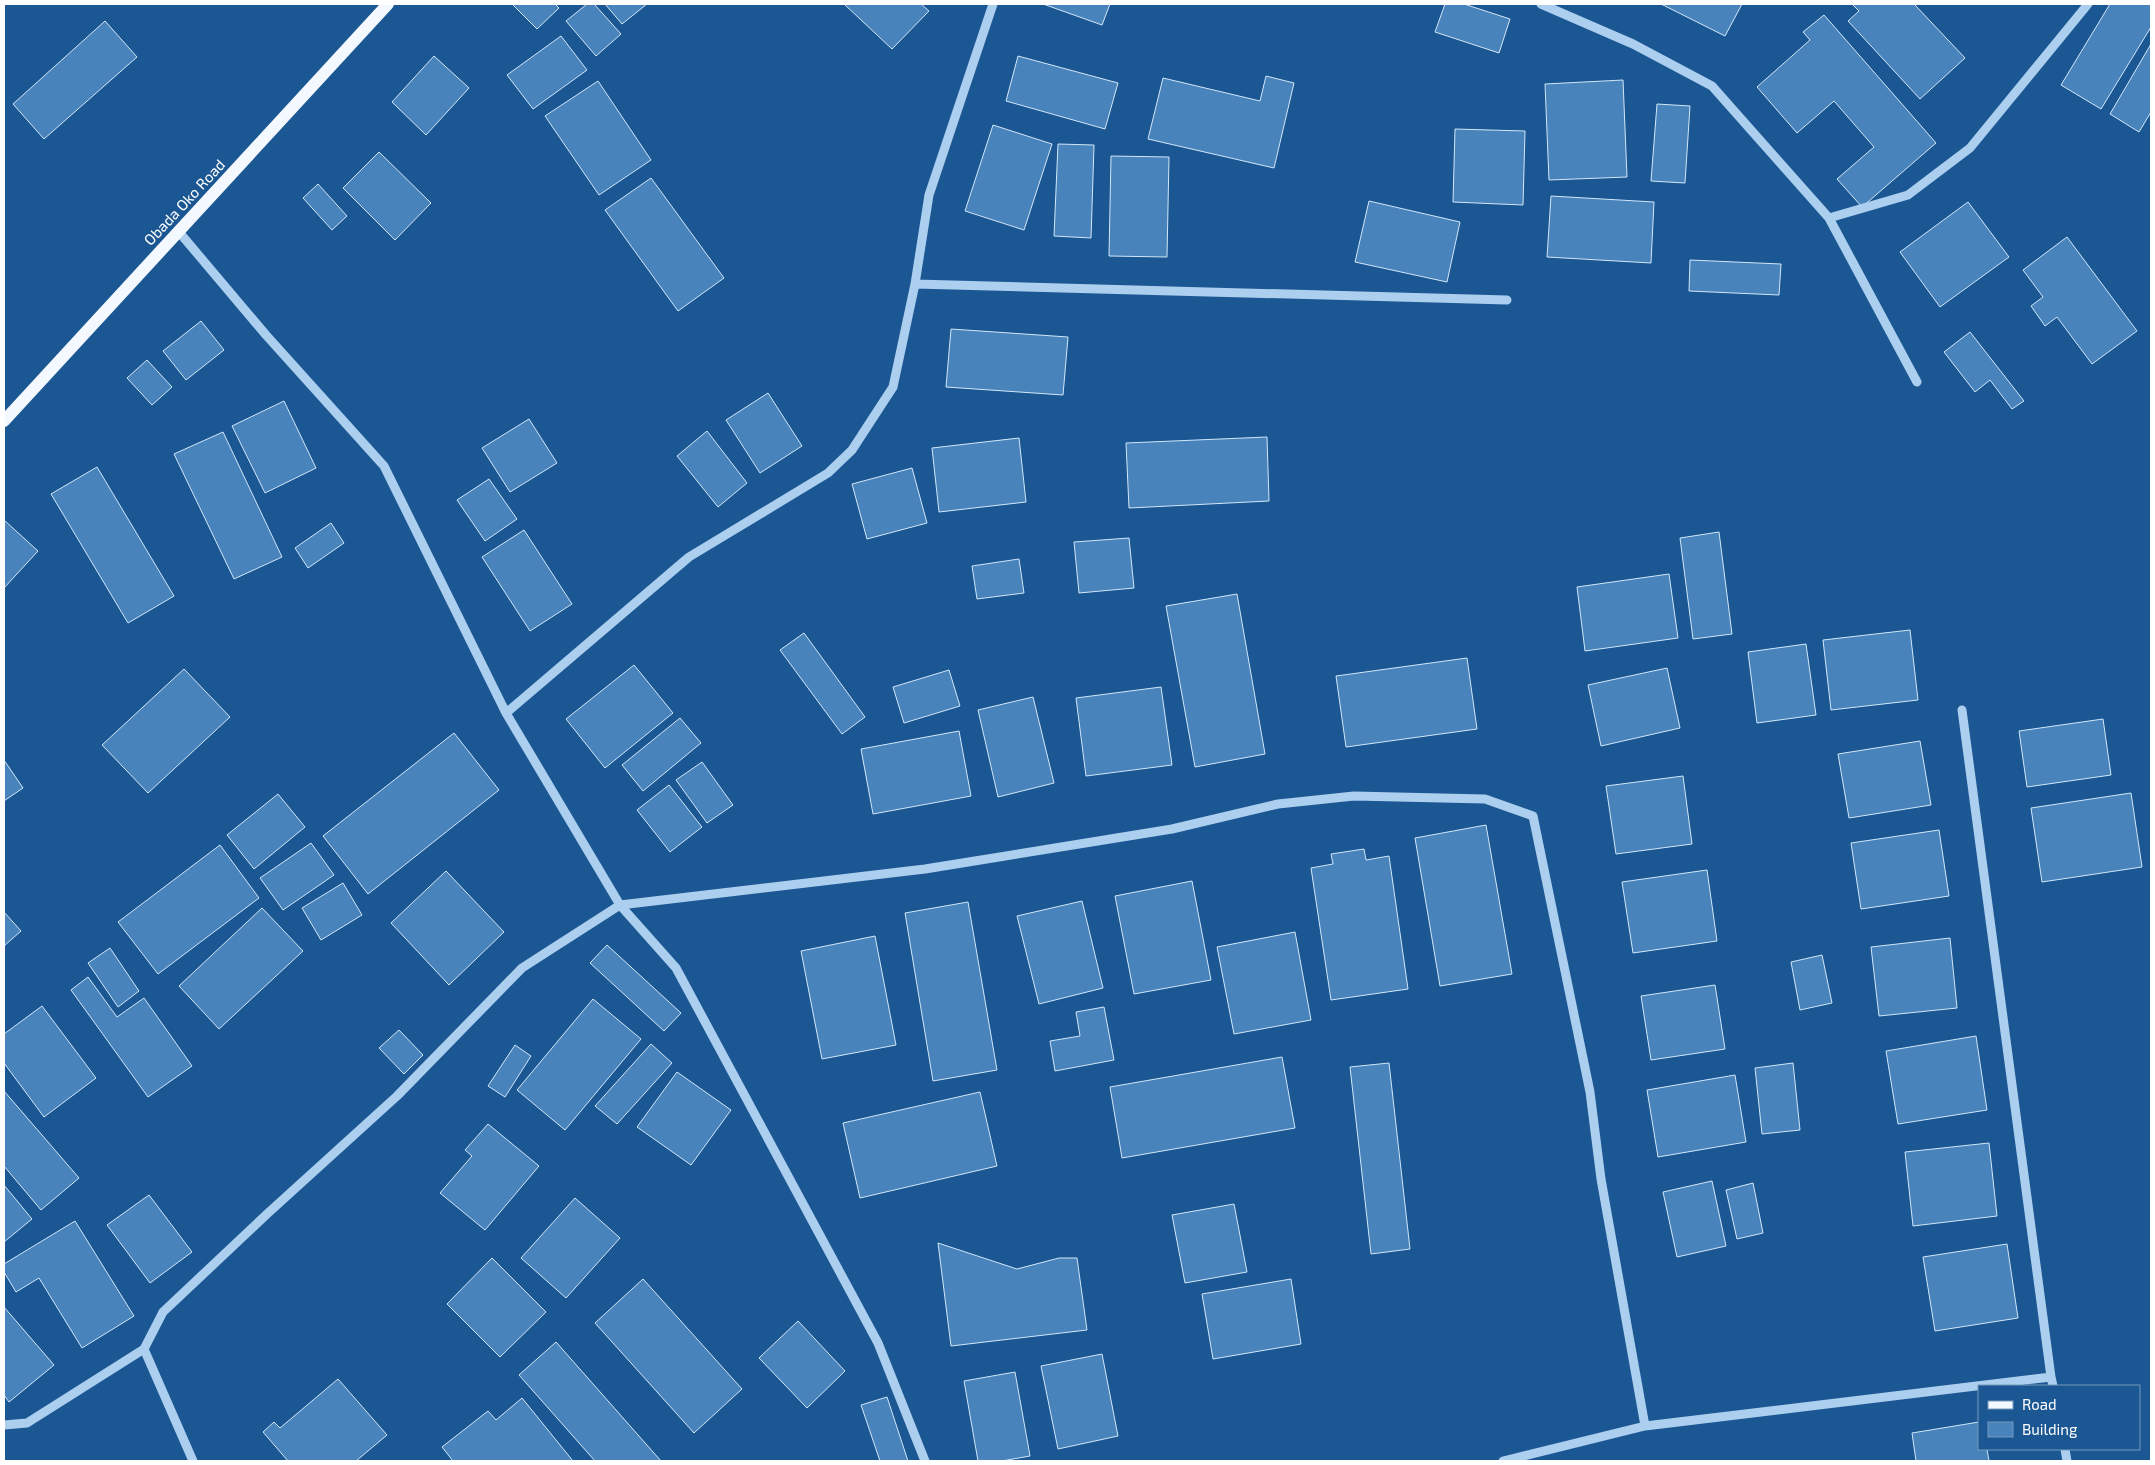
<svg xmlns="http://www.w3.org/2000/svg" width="2155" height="1465" font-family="'Exo 2',sans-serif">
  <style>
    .building { fill: #4983bb; stroke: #d2e7fa }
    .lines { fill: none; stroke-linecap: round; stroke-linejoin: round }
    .minor { stroke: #acceef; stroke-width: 9 }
    .major { stroke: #f4f9ff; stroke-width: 12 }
    .labels { text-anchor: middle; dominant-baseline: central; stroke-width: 4; stroke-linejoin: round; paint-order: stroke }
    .street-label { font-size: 15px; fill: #fff; stroke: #1b5792 }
  </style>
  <rect width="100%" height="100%" fill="#1b5792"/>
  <path class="building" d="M 512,4 L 555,4 L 559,8 L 537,29 Z
    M 587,4 L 594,4 L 621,34 L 596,56 L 566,21 Z
    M 605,4 L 647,4 L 622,24 Z
    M 844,4 L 921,4 L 929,11 L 892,49 Z
    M 1043,4 L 1110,4 L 1102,25 Z
    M 1445,4 L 1464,4 L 1510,19 L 1499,53 L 1435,32 Z
    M 1661,4 L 1742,4 L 1725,36 Z
    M 1852,4 L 1914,4 L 1965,58 L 1920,99 L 1848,21 L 1859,11 Z
    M 2110,4 L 2151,4 L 2151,27 L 2101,109 L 2061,85 Z
    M 1824,15 L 1936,143 L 1862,207 L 1837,179 L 1874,147 L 1834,101 L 1797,133 L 1757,87 L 1810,40 L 1803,32 Z
    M 105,21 L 137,57 L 44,139 L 13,104 Z
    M 561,36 L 587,70 L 533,109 L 507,75 Z
    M 2151,44 L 2151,112 L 2139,132 L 2110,114 Z
    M 434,56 L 469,88 L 426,135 L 392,102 Z
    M 1018,56 L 1118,83 L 1105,129 L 1006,101 Z
    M 1266,76 L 1294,83 L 1274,168 L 1148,139 L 1163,78 L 1260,101 Z
    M 1623,80 L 1627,177 L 1549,180 L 1545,84 Z
    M 598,81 L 651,160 L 599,195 L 545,116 Z
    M 1657,104 L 1690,106 L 1685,183 L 1651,181 Z
    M 993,125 L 1052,144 L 1024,230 L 965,211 Z
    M 1455,129 L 1525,131 L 1523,205 L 1453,202 Z
    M 1058,144 L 1094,145 L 1091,238 L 1054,236 Z
    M 379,152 L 431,203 L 395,240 L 343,188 Z
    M 1111,156 L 1169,157 L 1167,257 L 1109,256 Z
    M 651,178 L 724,278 L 678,311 L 605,210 Z
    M 318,184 L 347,216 L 332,230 L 303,198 Z
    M 1551,196 L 1654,202 L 1651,263 L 1547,257 Z
    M 1369,201 L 1460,222 L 1447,282 L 1355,262 Z
    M 1968,202 L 2009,257 L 1940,307 L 1900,252 Z
    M 2067,237 L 2137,331 L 2092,364 L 2057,317 L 2045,326 L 2031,306 L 2043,297 L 2023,270 Z
    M 1690,260 L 1781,264 L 1779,295 L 1689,291 Z
    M 201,321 L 224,350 L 186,380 L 163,351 Z
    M 951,329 L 1068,337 L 1063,395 L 946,387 Z
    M 1970,332 L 2024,401 L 2012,409 L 1990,380 L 1975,392 L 1944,352 Z
    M 147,360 L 172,387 L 152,405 L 127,378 Z
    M 768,393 L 802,446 L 760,473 L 726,420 Z
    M 284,401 L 316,468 L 265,493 L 232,426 Z
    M 529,419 L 557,463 L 510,492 L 482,448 Z
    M 707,431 L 747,483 L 718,507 L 677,456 Z
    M 223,432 L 282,557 L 234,579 L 174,454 Z
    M 1267,437 L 1269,501 L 1129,508 L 1126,443 Z
    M 1019,438 L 1026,502 L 939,512 L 932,448 Z
    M 97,467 L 174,596 L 128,623 L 51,494 Z
    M 912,468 L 927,523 L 867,539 L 852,484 Z
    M 489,479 L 517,519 L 485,541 L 457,500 Z
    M 4,520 L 38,551 L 4,588 Z
    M 331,523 L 344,543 L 308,568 L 295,548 Z
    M 524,530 L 572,604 L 530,631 L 482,557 Z
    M 1719,532 L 1732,634 L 1693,639 L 1680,538 Z
    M 1129,538 L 1134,588 L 1079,593 L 1074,542 Z
    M 1019,559 L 1024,593 L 977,599 L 972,566 Z
    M 1669,574 L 1678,638 L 1585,651 L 1577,587 Z
    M 1237,594 L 1265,754 L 1195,767 L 1166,606 Z
    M 1910,630 L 1918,700 L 1831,710 L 1823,640 Z
    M 804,633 L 865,717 L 842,734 L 780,650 Z
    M 1806,644 L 1816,715 L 1757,723 L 1748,652 Z
    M 1467,658 L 1477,729 L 1346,747 L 1336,676 Z
    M 634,665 L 673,713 L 605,768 L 566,719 Z
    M 1667,668 L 1680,728 L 1601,746 L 1588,685 Z
    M 184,669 L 230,717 L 148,793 L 102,745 Z
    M 949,670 L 960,706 L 904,723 L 893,687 Z
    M 1161,687 L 1172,765 L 1086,776 L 1076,698 Z
    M 1033,697 L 1054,783 L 998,797 L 978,710 Z
    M 680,718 L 701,743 L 643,791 L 622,765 Z
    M 2103,719 L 2111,775 L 2027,787 L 2019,731 Z
    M 959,731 L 971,796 L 873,814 L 861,749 Z
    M 454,733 L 499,790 L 368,894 L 323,836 Z
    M 1920,741 L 1931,805 L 1849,818 L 1838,754 Z
    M 4,760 L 23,788 L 4,801 Z
    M 702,762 L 733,805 L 707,823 L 676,780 Z
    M 1683,776 L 1692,844 L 1616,854 L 1606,786 Z
    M 669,785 L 702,827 L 670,852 L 637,810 Z
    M 2131,793 L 2142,867 L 2042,882 L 2031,808 Z
    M 278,794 L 305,827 L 254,869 L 227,835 Z
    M 1486,825 L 1512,974 L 1440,986 L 1415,838 Z
    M 1939,830 L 1949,896 L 1861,909 L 1851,843 Z
    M 311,843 L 334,875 L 283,910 L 260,878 Z
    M 220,845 L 259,898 L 158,974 L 118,922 Z
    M 1364,849 L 1366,860 L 1389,856 L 1408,989 L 1331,1000 L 1311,868 L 1333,864 L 1331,854 Z
    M 1707,870 L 1717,941 L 1633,953 L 1622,882 Z
    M 446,871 L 504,932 L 449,985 L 391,923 Z
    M 1192,881 L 1211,980 L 1134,994 L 1115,896 Z
    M 343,883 L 362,915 L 321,940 L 302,908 Z
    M 1082,901 L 1103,988 L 1039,1004 L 1017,916 Z
    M 968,902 L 997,1070 L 933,1081 L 905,913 Z
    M 262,908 L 303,951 L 219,1029 L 179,986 Z
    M 4,912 L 21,931 L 4,946 Z
    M 1295,932 L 1311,1020 L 1234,1034 L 1217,947 Z
    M 875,936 L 896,1045 L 822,1059 L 801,951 Z
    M 1950,938 L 1957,1008 L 1879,1016 L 1871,947 Z
    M 607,945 L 681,1013 L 664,1031 L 590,963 Z
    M 110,948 L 139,991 L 118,1007 L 88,963 Z
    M 1822,955 L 1832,1003 L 1800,1010 L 1791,962 Z
    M 88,977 L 117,1017 L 144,998 L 192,1066 L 148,1097 L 71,990 Z
    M 1715,985 L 1725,1049 L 1651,1060 L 1641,996 Z
    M 593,999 L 641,1039 L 565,1130 L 517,1090 Z
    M 42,1006 L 96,1078 L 44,1117 L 4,1063 L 4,1034 Z
    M 1104,1007 L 1114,1060 L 1055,1071 L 1050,1041 L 1080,1036 L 1076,1012 Z
    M 399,1030 L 423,1055 L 404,1074 L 379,1048 Z
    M 1976,1036 L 1987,1110 L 1898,1124 L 1886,1051 Z
    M 651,1044 L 672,1063 L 617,1124 L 595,1106 Z
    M 515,1045 L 531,1056 L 505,1097 L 488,1086 Z
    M 1282,1057 L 1295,1128 L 1122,1158 L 1110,1087 Z
    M 1389,1063 L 1410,1249 L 1371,1254 L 1350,1067 Z
    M 1793,1063 L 1800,1130 L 1762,1134 L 1755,1068 Z
    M 677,1072 L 731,1110 L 691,1165 L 637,1127 Z
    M 1735,1075 L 1746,1142 L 1658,1157 L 1647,1090 Z
    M 4,1091 L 79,1178 L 41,1210 L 4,1166 Z
    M 980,1092 L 997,1166 L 860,1198 L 843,1123 Z
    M 488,1124 L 539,1166 L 485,1230 L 440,1193 L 472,1156 L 465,1150 Z
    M 1989,1143 L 1997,1216 L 1913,1226 L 1905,1152 Z
    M 1712,1181 L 1726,1246 L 1677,1257 L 1663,1192 Z
    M 1753,1183 L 1763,1233 L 1737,1239 L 1726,1190 Z
    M 4,1185 L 32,1219 L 4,1242 Z
    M 149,1195 L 192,1252 L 150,1283 L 107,1225 Z
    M 575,1198 L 620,1238 L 566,1298 L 521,1258 Z
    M 1234,1204 L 1247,1272 L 1185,1283 L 1172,1215 Z
    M 75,1221 L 134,1316 L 82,1348 L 39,1278 L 16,1292 L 4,1272 L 4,1264 Z
    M 938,1243 L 1017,1269 L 1059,1258 L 1077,1258 L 1087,1330 L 951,1346 Z
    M 2007,1244 L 2018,1318 L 1935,1331 L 1923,1257 Z
    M 492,1258 L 546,1312 L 500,1357 L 447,1304 Z
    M 643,1279 L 742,1389 L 694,1433 L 595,1323 Z
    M 1291,1279 L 1301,1344 L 1213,1359 L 1202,1294 Z
    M 4,1307 L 54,1365 L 9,1402 L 4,1395 Z
    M 798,1321 L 845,1371 L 807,1408 L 759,1358 Z
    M 556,1342 L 661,1461 L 595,1461 L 519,1375 Z
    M 1102,1354 L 1118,1436 L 1058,1449 L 1041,1366 Z
    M 1015,1372 L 1030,1456 L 1002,1461 L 978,1461 L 964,1381 Z
    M 338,1379 L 387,1435 L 356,1461 L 288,1461 L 263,1432 L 274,1422 L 280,1428 Z
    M 887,1397 L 908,1461 L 880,1461 L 861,1405 Z
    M 522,1398 L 573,1461 L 453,1461 L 442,1447 L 488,1411 L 496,1420 Z
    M 1979,1422 L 1979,1449 L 1987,1449 L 1989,1461 L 1916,1461 L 1912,1433 Z"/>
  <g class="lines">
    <path class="minor" d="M 1541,4 L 1633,44 L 1712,86 L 1829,218 L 1917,382
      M 1829,218 L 1908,195 L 1970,148 L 2088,4
      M 179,232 L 266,335 L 384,466 L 506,713 L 620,905 L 676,968 L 878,1343 L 925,1461
      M 915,284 L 1507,300
      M 1962,710 L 2051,1377
      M 506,713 L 689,557 L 828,473 L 852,450 L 893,387 L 915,284 L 929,195 L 993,4
      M 144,1349 L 193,1461
      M 4,1425 L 27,1423 L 144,1349 L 163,1312 L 267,1214 L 397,1096 L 522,968 L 620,905 L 925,869 L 1172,829 L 1278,804 L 1354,796 L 1485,799 L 1533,816 L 1590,1092 L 1601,1179 L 1645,1426
      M 2065,1449 L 2067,1461
      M 1503,1461 L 1645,1426 L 2051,1377 L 2053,1386"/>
    <path class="major" d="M 4,421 L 388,4"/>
  </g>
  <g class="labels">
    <g class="street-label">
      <text transform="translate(184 202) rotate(-47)">Obada Oko Road</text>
    </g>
  </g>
  <rect width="2155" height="1465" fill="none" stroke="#ffffff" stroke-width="10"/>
  <rect x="1978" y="1385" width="162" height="65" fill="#1b5792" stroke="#769abe"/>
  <rect x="1988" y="1401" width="25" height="8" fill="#f4f9ff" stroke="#769abe"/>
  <text x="2022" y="1410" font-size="15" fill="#ffffff">Road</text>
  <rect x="1988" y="1422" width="25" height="15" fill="#4983bb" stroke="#769abe"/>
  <text x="2022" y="1435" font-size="15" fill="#ffffff">Building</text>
</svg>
